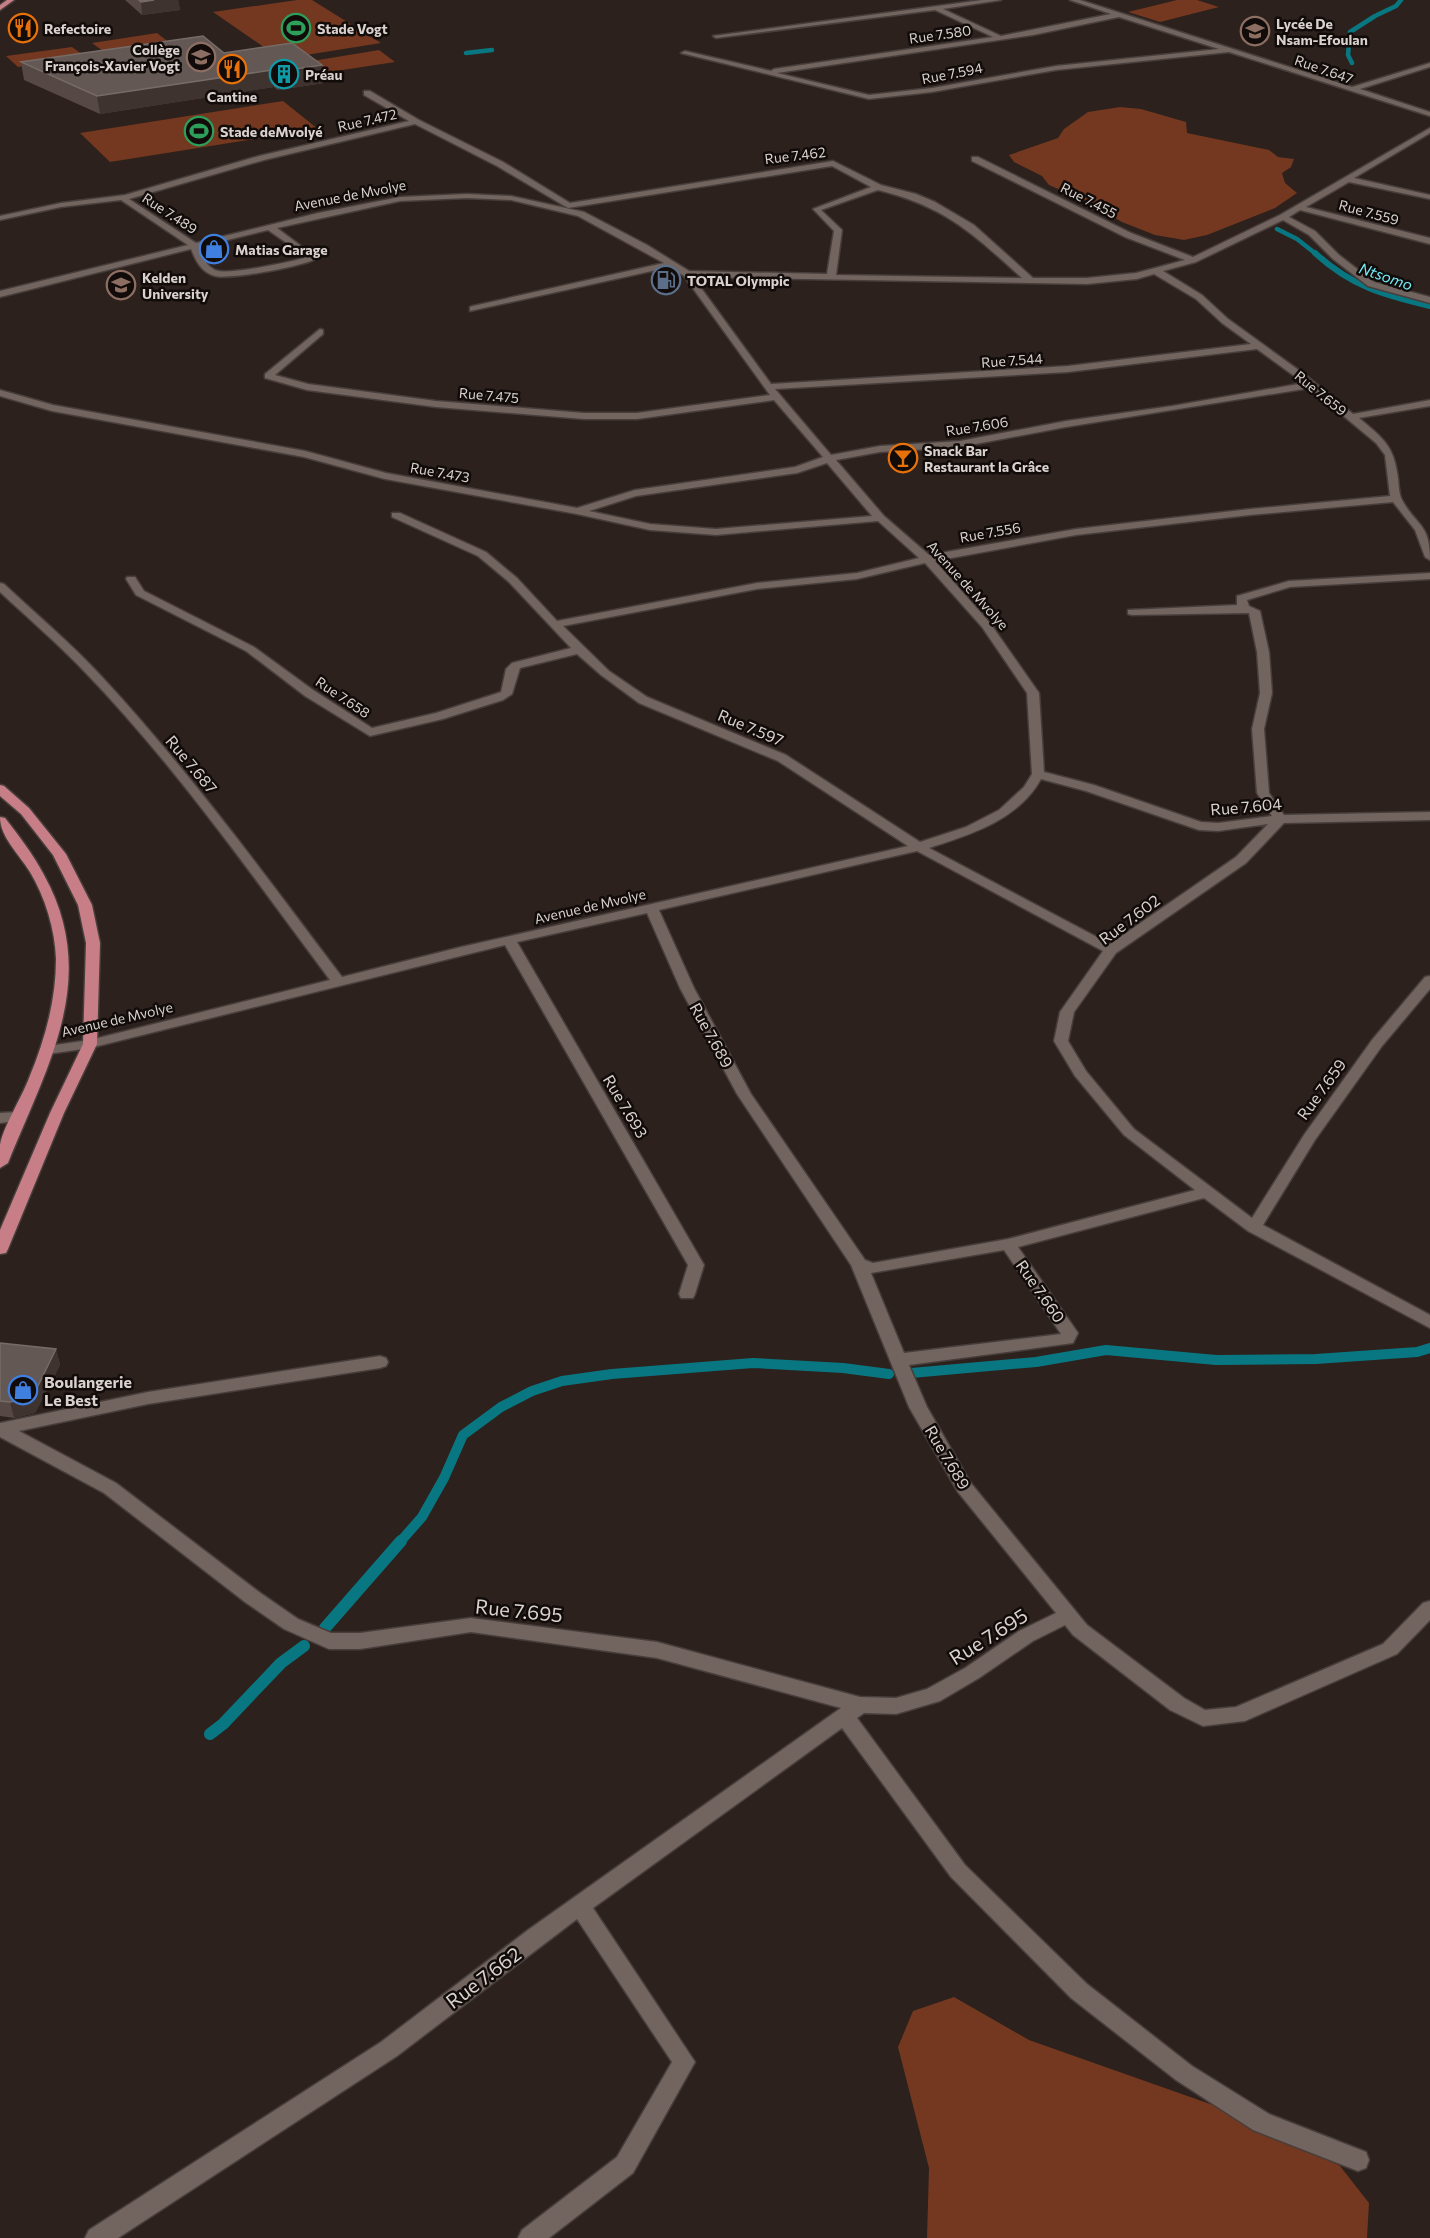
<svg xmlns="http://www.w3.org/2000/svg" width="1430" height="2238" font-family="Commissioner,sans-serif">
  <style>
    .green { fill: #73381f }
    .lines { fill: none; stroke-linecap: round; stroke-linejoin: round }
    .stream-far3 { stroke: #097781; stroke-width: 4.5 }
    .stream-far2 { stroke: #097781; stroke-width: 6 }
    .stream-far1 { stroke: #097781; stroke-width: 10 }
    .stream { stroke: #097781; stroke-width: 12 }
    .minor-casing { stroke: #473e3b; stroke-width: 3 }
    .major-casing { stroke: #473e3b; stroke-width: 3 }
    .minor { fill: #72645f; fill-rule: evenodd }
    .major { fill: #c77e86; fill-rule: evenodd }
    .wall { fill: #564945 }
    .shaded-wall { fill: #3f332f }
    .building { fill: #645854; stroke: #766b67; stroke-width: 1.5 }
    .labels { text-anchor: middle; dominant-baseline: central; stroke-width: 5; stroke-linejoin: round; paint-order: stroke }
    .far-poi-label { font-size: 14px; font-weight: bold; fill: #d9d1ce; stroke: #110c0a; text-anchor: start }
    .far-street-label { font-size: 14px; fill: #d9d1ce; stroke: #110c0a }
    .far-water-label { font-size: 15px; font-style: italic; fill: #73edfb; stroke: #110c0a }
    .street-label { font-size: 16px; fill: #d9d1ce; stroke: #110c0a }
    .poi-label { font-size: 16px; font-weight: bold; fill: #d9d1ce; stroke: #110c0a; text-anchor: start }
    .near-street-label { font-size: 20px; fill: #d9d1ce; stroke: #110c0a }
  </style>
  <rect width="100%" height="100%" fill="#2c211d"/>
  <path class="green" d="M 297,0 L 312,0 L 381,43 L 281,59 L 213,12 Z
    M 1177,0 L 1197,0 L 1219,7 L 1160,22 L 1128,12 Z
    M 157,33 L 171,44 L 107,54 L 92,43 Z
    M 72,47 L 86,57 L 18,67 L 6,56 Z
    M 379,50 L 395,62 L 323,73 L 306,62 Z
    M 283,101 L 318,129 L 110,162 L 80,133 Z
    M 1120,107 L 1141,109 L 1186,122 L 1187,133 L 1269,150 L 1278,157 L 1294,159 L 1291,167 L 1282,173 L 1285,183 L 1297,193 L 1275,208 L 1207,235 L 1184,240 L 1155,235 L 1122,222 L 1084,200 L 1049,185 L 1042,176 L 1014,162 L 1009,155 L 1058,138 L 1064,129 L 1088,112 Z
    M 954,1997 L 1029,2040 L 1261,2122 L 1340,2166 L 1369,2203 L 1367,2238 L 927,2238 L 929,2168 L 898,2047 L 913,2011 Z"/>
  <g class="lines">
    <path class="stream-far3" d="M 1377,15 L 1396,6 L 1401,0
      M 466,53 L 492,50
      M 1352,63 L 1348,55 L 1350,32 L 1375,16
      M 1277,229 L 1297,239 L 1316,254"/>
    <path class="stream-far2" d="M 1315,253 C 1351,286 1383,295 1430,306"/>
    <path class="stream-far1" d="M 900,1374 L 1036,1362 L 1106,1350 L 1216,1360 L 1316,1359 L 1417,1352 L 1430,1348
      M 400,1542 L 422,1517 L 444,1478 L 463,1435 L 501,1407 L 532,1391 L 562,1381 L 612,1374 L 753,1363 L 843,1368 L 889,1374"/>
    <path class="stream" d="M 325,1628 L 401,1541
      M 210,1734 L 223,1724 L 281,1663 L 304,1646"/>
    <g class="minor-casing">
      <path id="minor" d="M 982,0 L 1001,0 L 943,9 L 1001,36 L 1111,14 L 1070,0 L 1080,0 L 1352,87 L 1430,63 L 1430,67 L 1360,89 L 1430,112 L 1430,116 L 1229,52 L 1056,70 L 932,92 L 869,99 L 681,53 L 685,51 L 771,71 L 774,69 L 993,37 L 935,10 L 716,38 L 713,36 ZM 1119,17 L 1219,49 L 1056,66 L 932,88 L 869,95 L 777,73 L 1033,35 Z
        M 364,91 L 370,91 L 419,120 L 503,162 L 570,203 L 833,161 L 881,185 L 916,194 L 935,202 L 974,225 L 1033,278 L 1087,278 L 1136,273 L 1185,260 L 1125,237 L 972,161 L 972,157 L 978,157 L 1131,233 L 1193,257 L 1280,215 L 1430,128 L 1430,133 L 1354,178 L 1430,195 L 1430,199 L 1349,182 L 1306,207 L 1430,238 L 1430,244 L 1300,210 L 1289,217 L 1315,231 L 1339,255 L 1374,282 L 1430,297 L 1430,303 L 1368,286 L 1333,259 L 1309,235 L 1283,220 L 1196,262 L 1163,271 L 1202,295 L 1228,319 L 1304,374 L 1353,414 L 1430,400 L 1430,406 L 1359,418 C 1380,436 1393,444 1397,472 C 1399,480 1398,493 1402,500 C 1417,527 1430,523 1430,560 L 1425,557 L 1415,530 L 1393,502 L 1250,515 L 1076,535 L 935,561 L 990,623 L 1039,693 L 1044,772 L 1094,785 L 1201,822 L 1218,823 L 1272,816 L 1257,793 L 1252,729 L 1260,693 L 1257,652 L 1249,613 L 1132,615 L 1128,614 L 1128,610 L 1237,605 L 1237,596 L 1289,581 L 1430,573 L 1430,579 L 1290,587 L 1247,600 L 1249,606 L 1260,611 L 1269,652 L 1272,693 L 1264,729 L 1269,793 L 1284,815 L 1430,812 L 1430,820 L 1284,823 L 1246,863 L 1116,953 L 1074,1012 L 1068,1041 L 1086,1071 L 1134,1129 L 1252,1218 L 1304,1135 L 1372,1040 L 1425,977 L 1430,976 L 1430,989 L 1382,1046 L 1315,1140 L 1263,1225 L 1430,1315 L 1430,1328 L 1248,1231 L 1204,1198 L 1018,1247 L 1078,1333 L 1073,1343 L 909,1365 L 927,1407 L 970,1482 L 1087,1625 L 1184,1698 L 1205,1710 L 1236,1707 L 1383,1644 L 1423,1603 L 1430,1601 L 1430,1620 L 1397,1654 L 1245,1721 L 1203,1726 L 1170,1710 L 1073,1635 L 1065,1625 L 1033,1641 L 979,1678 L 940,1701 L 896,1714 L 864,1713 L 857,1718 L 965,1865 L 1087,1984 L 1192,2066 L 1269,2114 L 1366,2152 L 1369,2160 L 1366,2168 L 1358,2171 L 1253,2130 L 1176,2080 L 1071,1998 L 951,1877 L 842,1728 L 593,1908 L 695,2062 L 633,2173 L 549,2238 L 518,2238 L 522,2230 L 617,2157 L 672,2062 L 577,1919 L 397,2056 L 118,2238 L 85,2238 L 89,2230 L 381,2042 L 528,1930 L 841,1708 L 657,1658 L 471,1632 L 360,1649 L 329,1649 L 284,1629 L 245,1602 L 104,1493 L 0,1437 L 0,1423 L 148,1392 L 380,1356 L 386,1358 L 388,1362 L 386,1366 L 380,1368 L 148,1404 L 19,1431 L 116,1483 L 259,1592 L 298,1619 L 331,1633 L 360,1633 L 471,1618 L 657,1642 L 860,1697 L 896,1698 L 927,1689 L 965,1668 L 1019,1631 L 1056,1613 L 958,1492 L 909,1407 L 851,1265 L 737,1094 L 680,988 L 647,913 L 517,942 L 704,1265 L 695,1294 L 693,1298 L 681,1298 L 679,1294 L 688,1265 L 505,945 L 90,1048 L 48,1054 L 41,1050 L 48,1046 L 90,1040 L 330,980 C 251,874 175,765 83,670 C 57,643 28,618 0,592 L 0,583 L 4,584 C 37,615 72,644 103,678 C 190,772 265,875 342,977 L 461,947 L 908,846 L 778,761 L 639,703 L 601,675 L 577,654 L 520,668 L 512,694 L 503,700 L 443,719 L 370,736 L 305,696 L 246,651 L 136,595 L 126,579 L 127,577 L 135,577 L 144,591 L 254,647 L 313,690 L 372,728 L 436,713 L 495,694 L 501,692 L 506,669 L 512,663 L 571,648 L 509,582 L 478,556 L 392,517 L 392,513 L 400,513 L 486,552 L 517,578 L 557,621 L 757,583 L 857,573 L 919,558 L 878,521 L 716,535 L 650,530 L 577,514 L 385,479 L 304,457 L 52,411 L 0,396 L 0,390 L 53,405 L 305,451 L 386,473 L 577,508 L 635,490 L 795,467 L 823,457 L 774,400 L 637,419 L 584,419 L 436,407 L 307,390 L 265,378 L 265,374 L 320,329 L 323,330 L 323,334 L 275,375 L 308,384 L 436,401 L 584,413 L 637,413 L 770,395 L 684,276 L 670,267 L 470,311 L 470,307 L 473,306 L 664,263 L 578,216 L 511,200 L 467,198 L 400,201 L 277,228 L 317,258 C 306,266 229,280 215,276 C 201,272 196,261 191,249 L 0,297 L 0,291 L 188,245 L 121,200 L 61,207 L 0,220 L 0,216 L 61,203 L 125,195 L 259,156 L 409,121 L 364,95 ZM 415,124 L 497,166 L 568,208 L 832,166 L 871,187 L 813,209 L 834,231 L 827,274 L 689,271 L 647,245 L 584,212 L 511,196 L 467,194 L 400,197 L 318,213 L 196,243 L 129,199 L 264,160 ZM 878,190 C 946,207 972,233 1022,278 L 836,275 L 842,230 L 821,210 ZM 268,230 L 307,257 C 292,262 232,274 219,271 C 207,269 203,257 199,247 ZM 1154,274 L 1196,299 L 1222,323 L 1251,344 L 1068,366 L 771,384 L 693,277 L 1087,284 L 1137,279 ZM 1257,349 L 1304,383 L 1172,406 L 1066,421 L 960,441 L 880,446 L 831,455 L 775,389 L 1068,372 ZM 1310,388 L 1376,443 L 1385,455 L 1390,496 L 1250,509 L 1076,529 L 929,555 L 884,516 L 836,460 L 880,452 L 960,447 L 1066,427 ZM 827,463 L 872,516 L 716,529 L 650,524 L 589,511 L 636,496 L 797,473 ZM 925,563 L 982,627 L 1027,693 L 1032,774 L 1024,787 L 999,810 L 966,827 L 920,842 L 786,755 L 647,697 L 609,671 L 563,626 L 757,589 L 857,579 ZM 1041,779 L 1086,791 L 1199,830 L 1218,831 L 1268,824 L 1236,857 L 1110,944 L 929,848 C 972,834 1018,820 1041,779 ZM 917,851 L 1103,951 L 1060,1012 L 1054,1041 L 1075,1076 L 1124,1135 L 1195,1190 L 1008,1239 L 873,1263 L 865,1260 L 751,1094 L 694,988 L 659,910 ZM 1004,1250 L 1061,1334 L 904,1353 L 871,1273 Z
        M 18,1112 L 23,1114 L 25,1117 L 23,1120 L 0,1123 L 0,1113 Z"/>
    </g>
    <g class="major-casing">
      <path id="major" d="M 7,0 L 14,0 L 0,10 L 0,5 Z
        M 0,785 L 4,786 L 29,808 L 66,854 L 92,905 L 100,943 L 97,1044 L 64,1113 L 8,1249 L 6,1253 L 0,1254 L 0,1230 L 50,1113 L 83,1044 L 86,943 L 78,905 L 53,855 L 21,814 L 0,796 Z
        M 0,817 L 5,818 C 19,836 33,854 44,875 C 101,978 47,1066 8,1163 L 0,1168 C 0,1161 0,1152 0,1145 C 3,1127 22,1097 29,1078 C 45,1040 56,1000 56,959 C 55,929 45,897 30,872 C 19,854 0,837 0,817 Z"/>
    </g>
    <use href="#minor" class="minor"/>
    <use href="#major" class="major"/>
  </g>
  <path class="wall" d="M 125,0 L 178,0 L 180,10 L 142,15 Z
    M 224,53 L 322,65 L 324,83 L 278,90 L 274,87 L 100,114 L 24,80 L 21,62 Z
    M 0,1343 L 56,1349 L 60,1365 L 35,1413 L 14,1418 L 0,1416 Z"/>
  <path class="shaded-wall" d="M 154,0 L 178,0 L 180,10 L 142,15 L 141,2 Z
    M 322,65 L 324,83 L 278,90 L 276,72 Z
    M 272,70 L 274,87 L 100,114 L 97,96 Z
    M 56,1349 L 60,1365 L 35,1413 L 14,1418 L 10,1402 Z"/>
  <path class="building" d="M 139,0 L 154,0 L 141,2 Z
    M 203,36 L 224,53 L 292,43 L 322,65 L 276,72 L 272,70 L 97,96 L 21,62 Z
    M 0,1343 L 56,1349 L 32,1398 L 10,1402 L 0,1401 Z"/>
  <defs>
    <g id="restaurant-ring" transform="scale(1.5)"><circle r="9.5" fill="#110c0a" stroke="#e8710a" stroke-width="1.5"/><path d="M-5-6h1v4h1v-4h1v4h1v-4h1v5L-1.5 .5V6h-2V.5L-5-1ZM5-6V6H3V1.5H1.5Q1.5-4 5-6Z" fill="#e8710a"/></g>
    <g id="stadium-ring" transform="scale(1.5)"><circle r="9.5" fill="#110c0a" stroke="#2e9e5b" stroke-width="1.5"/><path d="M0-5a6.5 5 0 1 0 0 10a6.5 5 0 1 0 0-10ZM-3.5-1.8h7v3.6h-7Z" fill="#2e9e5b"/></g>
    <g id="school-ring" transform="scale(1.5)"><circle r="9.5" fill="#110c0a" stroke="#8d6e63" stroke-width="1.5"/><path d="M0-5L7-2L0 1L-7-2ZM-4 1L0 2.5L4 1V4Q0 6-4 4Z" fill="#8d6e63"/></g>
    <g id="building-ring" transform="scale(1.5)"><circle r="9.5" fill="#110c0a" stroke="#0f9aa8" stroke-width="1.5"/><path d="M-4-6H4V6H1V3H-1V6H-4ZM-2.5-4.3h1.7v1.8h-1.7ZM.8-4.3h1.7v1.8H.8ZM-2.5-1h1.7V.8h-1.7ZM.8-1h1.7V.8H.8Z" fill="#0f9aa8"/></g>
    <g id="shop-ring" transform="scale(1.5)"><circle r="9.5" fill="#110c0a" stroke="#3f7fe0" stroke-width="1.5"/><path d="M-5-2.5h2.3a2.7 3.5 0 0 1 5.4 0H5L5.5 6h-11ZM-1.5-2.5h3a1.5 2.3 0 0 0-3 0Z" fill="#3f7fe0"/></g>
    <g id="fuel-ring" transform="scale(1.5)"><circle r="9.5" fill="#110c0a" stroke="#5c6f8a" stroke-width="1.5"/><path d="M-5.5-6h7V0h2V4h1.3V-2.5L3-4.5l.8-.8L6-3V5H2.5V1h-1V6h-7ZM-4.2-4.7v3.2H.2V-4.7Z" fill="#5c6f8a"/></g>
    <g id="university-ring" transform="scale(1.5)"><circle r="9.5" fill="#110c0a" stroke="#8d6e63" stroke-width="1.5"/><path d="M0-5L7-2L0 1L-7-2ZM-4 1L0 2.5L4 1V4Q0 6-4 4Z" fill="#8d6e63"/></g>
    <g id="bar-ring" transform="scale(1.5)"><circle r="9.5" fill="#110c0a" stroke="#e8710a" stroke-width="1.5"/><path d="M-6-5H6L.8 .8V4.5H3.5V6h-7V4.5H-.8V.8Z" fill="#e8710a"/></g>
  </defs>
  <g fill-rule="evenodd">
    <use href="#restaurant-ring" x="23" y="28"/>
    <use href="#stadium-ring" x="296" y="28"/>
    <use href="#school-ring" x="1255" y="31"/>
    <use href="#school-ring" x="201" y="57"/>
    <use href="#restaurant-ring" x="232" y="69"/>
    <use href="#building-ring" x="284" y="74"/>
    <use href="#stadium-ring" x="199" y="131"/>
    <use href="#shop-ring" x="214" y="249"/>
    <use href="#fuel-ring" x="666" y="280"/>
    <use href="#university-ring" x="121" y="285"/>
    <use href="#bar-ring" x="903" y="458"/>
    <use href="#shop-ring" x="23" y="1390"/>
  </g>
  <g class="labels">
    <g class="far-poi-label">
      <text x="1276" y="23">Lycée De<tspan x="1276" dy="16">Nsam-Efoulan</tspan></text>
      <text x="44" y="28">Refectoire</text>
      <text x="317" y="28">Stade Vogt</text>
      <text x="180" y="49" text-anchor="end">Collège<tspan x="180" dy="16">François-Xavier Vogt</tspan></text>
      <text x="305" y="74">Préau</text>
      <text x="232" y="96" text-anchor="middle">Cantine</text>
      <text x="220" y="131">Stade deMvolyé</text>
      <text x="235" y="249">Matias Garage</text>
      <text x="142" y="277">Kelden<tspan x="142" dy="16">University</tspan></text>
      <text x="687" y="280">TOTAL Olympic</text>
      <text x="924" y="450">Snack Bar<tspan x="924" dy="16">Restaurant la Grâce</tspan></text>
    </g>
    <g class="far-street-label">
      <text transform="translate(940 34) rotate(-8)">Rue 7.580</text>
      <text transform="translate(1324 69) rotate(19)">Rue 7.647</text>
      <text transform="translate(952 73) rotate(-11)">Rue 7.594</text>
      <text transform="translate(367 120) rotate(-13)">Rue 7.472</text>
      <text transform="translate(795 155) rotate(-7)">Rue 7.462</text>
      <text transform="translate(350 195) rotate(-11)">Avenue de Mvolye</text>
      <text transform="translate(1089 200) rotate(27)">Rue 7.455</text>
      <text transform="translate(1369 212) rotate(15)">Rue 7.559</text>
      <text transform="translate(170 213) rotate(33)">Rue 7.489</text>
      <text transform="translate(1012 360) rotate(-4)">Rue 7.544</text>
      <text transform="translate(1321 393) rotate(39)">Rue 7.659</text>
      <text transform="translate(489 395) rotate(5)">Rue 7.475</text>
      <text transform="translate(977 426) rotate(-9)">Rue 7.606</text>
      <text transform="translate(440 472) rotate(10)">Rue 7.473</text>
      <text transform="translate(990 532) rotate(-10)">Rue 7.556</text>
      <text transform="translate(968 585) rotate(48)">Avenue de Mvolye</text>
      <text transform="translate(343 697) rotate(34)">Rue 7.658</text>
      <text transform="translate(590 906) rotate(-13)">Avenue de Mvolye</text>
      <text transform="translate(117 1019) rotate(-13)">Avenue de Mvolye</text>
    </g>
    <g class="far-water-label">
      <text transform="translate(1386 276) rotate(19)">Ntsomo</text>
    </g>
    <g class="street-label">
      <text transform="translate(751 727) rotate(23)">Rue 7.597</text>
      <text transform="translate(192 764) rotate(50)">Rue 7.687</text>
      <text transform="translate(1246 806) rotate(-5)">Rue 7.604</text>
      <text transform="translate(1129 919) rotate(-37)">Rue 7.602</text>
      <text transform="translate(712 1035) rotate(61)">Rue 7.689</text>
      <text transform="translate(1321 1089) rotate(-54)">Rue 7.659</text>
      <text transform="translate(626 1106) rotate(59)">Rue 7.693</text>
      <text transform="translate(1041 1291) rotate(55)">Rue 7.660</text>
      <text transform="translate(948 1457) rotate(59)">Rue 7.689</text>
    </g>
    <g class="poi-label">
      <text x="44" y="1381">Boulangerie<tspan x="44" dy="18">Le Best</tspan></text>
    </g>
    <g class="near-street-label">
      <text transform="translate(519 1610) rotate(6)">Rue 7.695</text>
      <text transform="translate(988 1636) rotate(-32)">Rue 7.695</text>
      <text transform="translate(483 1977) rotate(-37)">Rue 7.662</text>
    </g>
  </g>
</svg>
